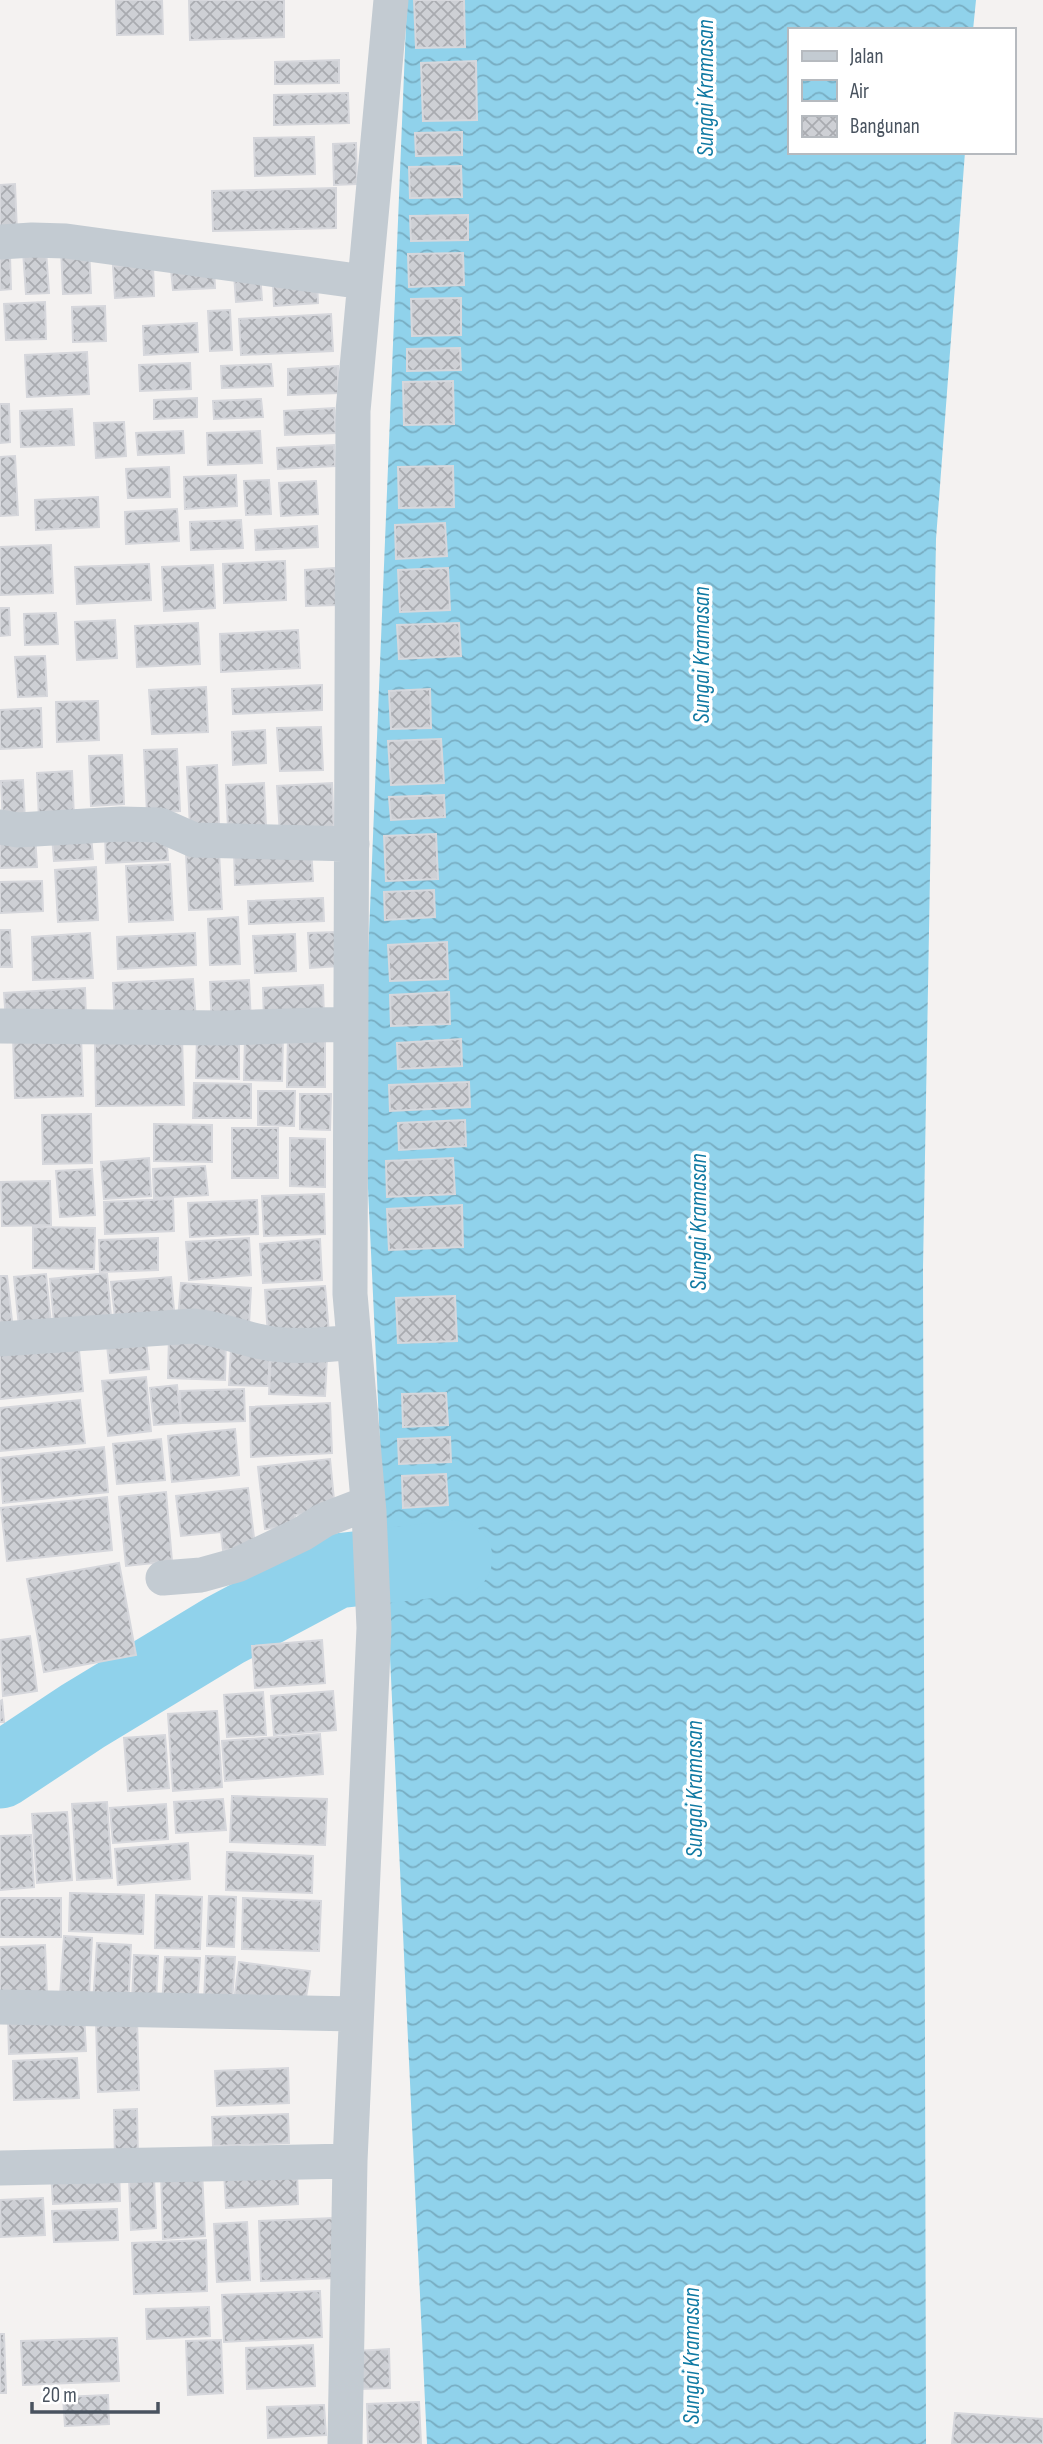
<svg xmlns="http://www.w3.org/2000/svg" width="1043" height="2444" font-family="'Sofia Sans Condensed',sans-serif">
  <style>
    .water { fill: url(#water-waves) }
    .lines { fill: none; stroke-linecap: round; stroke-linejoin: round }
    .river { stroke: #90d2eb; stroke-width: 75 }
    .building { fill: url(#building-cross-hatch); stroke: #d6d7dc; stroke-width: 2 }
    .minor { stroke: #c3cbd2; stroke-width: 35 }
    .labels { text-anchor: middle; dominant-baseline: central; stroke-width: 7; stroke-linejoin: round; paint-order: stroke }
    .water-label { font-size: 24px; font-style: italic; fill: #107aa3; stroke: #fff }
  </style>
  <defs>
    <pattern id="water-waves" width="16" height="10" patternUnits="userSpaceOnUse" patternTransform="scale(1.75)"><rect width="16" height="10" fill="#90d2eb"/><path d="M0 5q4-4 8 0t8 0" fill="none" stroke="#78adc2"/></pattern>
    <pattern id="building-cross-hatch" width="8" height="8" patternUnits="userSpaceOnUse" patternTransform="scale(1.75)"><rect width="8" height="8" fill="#ced0d5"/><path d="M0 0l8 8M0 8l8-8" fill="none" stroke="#a9abb0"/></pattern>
  </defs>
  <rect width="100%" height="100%" fill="#f4f2f1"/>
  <path class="water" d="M 407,0 L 976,0 L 973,30 L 789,30 L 789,152 L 965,152 L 936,539 L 923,1268 L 926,2444 L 427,2444 L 363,1082 Z"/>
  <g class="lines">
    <path class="river" d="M 0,1771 L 83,1716 L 225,1630 L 336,1571 L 455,1558"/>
  </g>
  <path class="building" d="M 116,0 L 162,0 L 163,34 L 117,35 Z
    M 189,0 L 284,0 L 284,37 L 190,40 Z
    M 414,0 L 464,0 L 465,47 L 416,48 Z
    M 339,60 L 339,83 L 275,84 L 275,62 Z
    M 476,61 L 477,120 L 423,121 L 421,63 Z
    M 348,93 L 349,123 L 274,125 L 274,95 Z
    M 462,132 L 462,155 L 416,156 L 415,133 Z
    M 314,137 L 315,174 L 255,176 L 254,138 Z
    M 356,143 L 357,184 L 334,185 L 333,144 Z
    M 461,166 L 462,197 L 410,198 L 409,167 Z
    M 15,184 L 17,233 L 0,234 L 0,185 Z
    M 336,188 L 336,228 L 213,231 L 212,191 Z
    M 468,215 L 468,240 L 411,241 L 410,216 Z
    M 89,247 L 91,293 L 63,294 L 61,248 Z
    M 46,250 L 49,293 L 26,294 L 23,251 Z
    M 463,253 L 464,285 L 409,287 L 408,254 Z
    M 0,256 L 10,256 L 11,289 L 0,290 Z
    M 153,264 L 154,296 L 115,298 L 113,266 Z
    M 214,267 L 215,288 L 173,290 L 171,269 Z
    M 260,273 L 262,300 L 236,302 L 234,274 Z
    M 317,281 L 318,303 L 274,306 L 273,283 Z
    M 461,298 L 461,335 L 412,336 L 411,299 Z
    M 45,302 L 46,339 L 6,340 L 4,304 Z
    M 105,306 L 106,341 L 73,342 L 72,307 Z
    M 230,310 L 232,350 L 210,351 L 208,311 Z
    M 331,314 L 333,351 L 241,355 L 239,319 Z
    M 197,323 L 198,352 L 144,355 L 143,326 Z
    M 460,348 L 461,370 L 407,371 L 407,349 Z
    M 87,352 L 89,394 L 27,397 L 25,355 Z
    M 190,363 L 191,389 L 140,391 L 139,365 Z
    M 271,364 L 273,386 L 222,388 L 221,366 Z
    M 338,366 L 338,393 L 288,395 L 288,369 Z
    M 453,381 L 454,424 L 404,425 L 403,382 Z
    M 197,398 L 197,417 L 154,419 L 154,400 Z
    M 261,399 L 263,417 L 214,419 L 213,401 Z
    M 0,404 L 9,404 L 10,442 L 0,443 Z
    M 334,408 L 336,433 L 285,435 L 284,411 Z
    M 72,409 L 74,445 L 21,447 L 20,411 Z
    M 124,422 L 126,456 L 96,458 L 94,423 Z
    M 183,431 L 184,453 L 138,455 L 136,433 Z
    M 260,431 L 262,463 L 208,465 L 207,433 Z
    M 334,445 L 335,466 L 278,469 L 277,448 Z
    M 15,456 L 18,515 L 0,516 L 0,457 Z
    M 453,466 L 454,507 L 399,508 L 398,467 Z
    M 169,467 L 170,497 L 128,498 L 126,469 Z
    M 236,475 L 237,506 L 185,509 L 184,477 Z
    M 269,480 L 271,514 L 246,515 L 244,481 Z
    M 316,481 L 318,514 L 281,516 L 279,483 Z
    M 98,497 L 99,527 L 36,530 L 35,500 Z
    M 177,509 L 179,541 L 126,544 L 125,512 Z
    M 241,520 L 243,548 L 191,550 L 190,522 Z
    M 445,523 L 447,556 L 396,559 L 395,525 Z
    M 317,526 L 318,547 L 256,550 L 255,530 Z
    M 51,545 L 53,593 L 0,595 L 0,547 Z
    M 285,561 L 286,600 L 224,603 L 223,564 Z
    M 149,564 L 151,600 L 77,604 L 75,567 Z
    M 213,565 L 215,608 L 164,611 L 162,567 Z
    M 335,568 L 337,605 L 306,606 L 305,570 Z
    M 448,568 L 450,610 L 400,612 L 398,570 Z
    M 0,608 L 9,608 L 10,635 L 0,636 Z
    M 56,613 L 58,644 L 25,645 L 24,614 Z
    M 115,620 L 117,658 L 77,660 L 75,622 Z
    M 198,623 L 200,664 L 137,667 L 135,626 Z
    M 459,623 L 461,656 L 399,659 L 397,625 Z
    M 298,630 L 300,668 L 221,672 L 220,634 Z
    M 45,656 L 47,696 L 18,697 L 15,657 Z
    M 322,685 L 322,710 L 233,714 L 232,689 Z
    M 206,687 L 208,732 L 152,734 L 149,690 Z
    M 430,689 L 431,728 L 391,729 L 389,691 Z
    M 98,701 L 99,740 L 57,742 L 56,702 Z
    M 41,708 L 42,747 L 0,749 L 0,710 Z
    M 321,727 L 323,770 L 280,771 L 277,728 Z
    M 265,730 L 266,763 L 233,765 L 232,732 Z
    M 441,739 L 444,783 L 391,785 L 388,741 Z
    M 177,749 L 180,811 L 147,813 L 144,750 Z
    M 122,755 L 124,804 L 91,806 L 89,756 Z
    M 217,765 L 219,827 L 190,827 L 187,767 Z
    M 72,771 L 74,818 L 39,820 L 37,773 Z
    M 23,780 L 25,821 L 3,823 L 1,781 Z
    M 264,783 L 266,827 L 228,828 L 226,785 Z
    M 332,783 L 334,833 L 280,835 L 277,786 Z
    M 444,795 L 445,817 L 391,820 L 389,797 Z
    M 166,831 L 168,860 L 106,863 L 105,834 Z
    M 91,834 L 93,859 L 54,861 L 52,836 Z
    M 436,834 L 438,879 L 386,881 L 384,836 Z
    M 35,835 L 37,867 L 0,868 L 0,836 Z
    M 311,846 L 313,881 L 235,885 L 234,850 Z
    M 219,852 L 222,909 L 189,910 L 186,854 Z
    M 170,864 L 173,920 L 129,922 L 126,866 Z
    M 96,867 L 98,920 L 58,922 L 55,870 Z
    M 42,881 L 43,911 L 0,913 L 0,882 Z
    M 434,890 L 435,917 L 385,920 L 384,892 Z
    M 323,898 L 324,921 L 249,924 L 248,901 Z
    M 238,917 L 240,964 L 210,965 L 208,919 Z
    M 0,930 L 10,930 L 12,967 L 0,967 Z
    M 338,932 L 339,966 L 310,968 L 308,933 Z
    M 90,933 L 93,978 L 33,980 L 32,937 Z
    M 195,933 L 196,965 L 118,969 L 117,937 Z
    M 295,934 L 296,971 L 255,973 L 253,936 Z
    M 447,942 L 448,979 L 390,981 L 388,945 Z
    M 193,979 L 196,1021 L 115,1025 L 113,983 Z
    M 249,980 L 251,1024 L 212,1026 L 210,982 Z
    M 323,985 L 324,1019 L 264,1021 L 263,988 Z
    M 85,988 L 86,1017 L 6,1021 L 4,993 Z
    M 449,992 L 450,1024 L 391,1026 L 390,995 Z
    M 288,1033 L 325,1033 L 325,1087 L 287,1087 Z
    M 81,1035 L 83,1096 L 15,1098 L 13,1037 Z
    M 197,1035 L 239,1035 L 239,1079 L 196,1078 Z
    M 245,1036 L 283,1036 L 282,1081 L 244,1080 Z
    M 182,1037 L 184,1105 L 96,1106 L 95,1038 Z
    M 461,1039 L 462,1066 L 398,1069 L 397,1043 Z
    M 469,1082 L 470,1107 L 390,1111 L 389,1085 Z
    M 194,1083 L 251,1084 L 251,1118 L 193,1118 Z
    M 258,1091 L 295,1091 L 294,1126 L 258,1125 Z
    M 300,1094 L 331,1094 L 330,1130 L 300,1129 Z
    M 91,1114 L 92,1163 L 43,1164 L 42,1115 Z
    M 465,1120 L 466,1146 L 399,1150 L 398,1123 Z
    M 154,1124 L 212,1125 L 212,1162 L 154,1161 Z
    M 232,1128 L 278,1128 L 278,1178 L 232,1178 Z
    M 290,1138 L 325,1139 L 325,1187 L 290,1186 Z
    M 149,1158 L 151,1196 L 104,1199 L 101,1162 Z
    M 453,1158 L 455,1194 L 387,1197 L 386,1161 Z
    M 205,1166 L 208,1195 L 154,1198 L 153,1169 Z
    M 92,1169 L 95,1215 L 60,1217 L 56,1171 Z
    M 50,1181 L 51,1225 L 2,1226 L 1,1182 Z
    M 324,1194 L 325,1234 L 264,1236 L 262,1196 Z
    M 173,1199 L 174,1231 L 105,1234 L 104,1202 Z
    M 257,1200 L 258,1234 L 190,1237 L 188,1203 Z
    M 462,1205 L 463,1247 L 389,1250 L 387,1209 Z
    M 33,1227 L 95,1228 L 94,1269 L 33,1268 Z
    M 158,1238 L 158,1270 L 100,1272 L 99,1240 Z
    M 249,1238 L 251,1275 L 189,1280 L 186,1242 Z
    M 320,1239 L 322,1280 L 263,1283 L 260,1244 Z
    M 107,1273 L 111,1317 L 54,1322 L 50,1279 Z
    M 46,1274 L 51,1324 L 19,1327 L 14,1277 Z
    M 0,1276 L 7,1276 L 13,1330 L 0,1331 Z
    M 171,1277 L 175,1321 L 116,1326 L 111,1282 Z
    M 181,1283 L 251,1288 L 249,1324 L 178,1320 Z
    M 325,1286 L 329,1333 L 268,1337 L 265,1290 Z
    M 455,1296 L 457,1341 L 398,1343 L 396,1298 Z
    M 145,1332 L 149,1369 L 110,1373 L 106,1336 Z
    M 169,1335 L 226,1337 L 225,1380 L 168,1378 Z
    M 78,1340 L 83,1391 L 0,1399 L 0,1348 Z
    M 231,1348 L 270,1350 L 268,1386 L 229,1385 Z
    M 271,1355 L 327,1357 L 325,1396 L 269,1394 Z
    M 146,1377 L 151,1431 L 108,1436 L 102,1381 Z
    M 177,1385 L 181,1423 L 154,1425 L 150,1388 Z
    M 244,1389 L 245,1421 L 181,1423 L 180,1391 Z
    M 446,1393 L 448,1425 L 403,1427 L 402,1394 Z
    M 80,1400 L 85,1443 L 0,1451 L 0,1408 Z
    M 330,1403 L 332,1453 L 251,1457 L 250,1407 Z
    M 235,1429 L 239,1475 L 172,1482 L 168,1436 Z
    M 450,1437 L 451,1462 L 399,1464 L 398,1439 Z
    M 161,1439 L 165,1480 L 117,1484 L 113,1444 Z
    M 104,1447 L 108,1492 L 3,1503 L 0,1458 Z
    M 330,1459 L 335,1510 L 295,1515 L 296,1526 L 265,1529 L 258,1467 Z
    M 446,1474 L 448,1505 L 403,1508 L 402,1476 Z
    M 248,1488 L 255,1546 L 223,1550 L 221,1532 L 181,1536 L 176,1496 Z
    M 166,1492 L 172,1561 L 126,1566 L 119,1497 Z
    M 107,1497 L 112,1550 L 7,1561 L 1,1508 Z
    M 119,1563 L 136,1655 L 44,1672 L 27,1579 Z
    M 30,1636 L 37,1691 L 3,1696 L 0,1640 Z
    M 322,1640 L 325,1683 L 255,1688 L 252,1646 Z
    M 333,1691 L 336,1730 L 274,1735 L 271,1696 Z
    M 263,1692 L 266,1735 L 227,1737 L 224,1695 Z
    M 2,1700 L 4,1722 L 0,1722 L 0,1701 Z
    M 217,1711 L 222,1787 L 173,1791 L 168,1714 Z
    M 320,1734 L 323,1774 L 225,1781 L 222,1741 Z
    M 165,1735 L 169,1788 L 128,1791 L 124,1738 Z
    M 232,1796 L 327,1799 L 325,1845 L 230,1842 Z
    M 223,1799 L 226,1830 L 176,1833 L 174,1802 Z
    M 107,1802 L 112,1878 L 77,1880 L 72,1804 Z
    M 166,1804 L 168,1839 L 113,1843 L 110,1808 Z
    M 67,1812 L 72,1880 L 37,1883 L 32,1814 Z
    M 31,1835 L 34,1887 L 0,1890 L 0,1836 Z
    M 188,1843 L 190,1879 L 118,1885 L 115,1849 Z
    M 227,1852 L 313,1856 L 312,1893 L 226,1890 Z
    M 70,1893 L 144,1895 L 143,1934 L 69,1931 Z
    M 156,1895 L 202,1897 L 200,1949 L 155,1948 Z
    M 209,1896 L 236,1897 L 234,1947 L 207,1946 Z
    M 0,1898 L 61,1898 L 61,1937 L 0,1937 Z
    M 243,1898 L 321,1901 L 319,1951 L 242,1949 Z
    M 64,1936 L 92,1938 L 89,1997 L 60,1996 Z
    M 97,1943 L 131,1945 L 128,2006 L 93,2004 Z
    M 45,1945 L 47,1995 L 0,1997 L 0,1947 Z
    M 134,1955 L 158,1956 L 156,2003 L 132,2002 Z
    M 206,1956 L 235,1957 L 232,2003 L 204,2002 Z
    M 165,1957 L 200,1958 L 197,2008 L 162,2006 Z
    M 239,1962 L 310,1971 L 304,2011 L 234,2002 Z
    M 84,2013 L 86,2051 L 9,2054 L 8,2016 Z
    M 137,2019 L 139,2090 L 98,2092 L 96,2020 Z
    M 77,2058 L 79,2098 L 14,2100 L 13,2061 Z
    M 288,2068 L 289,2103 L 217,2106 L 215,2071 Z
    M 137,2109 L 138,2160 L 115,2161 L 114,2110 Z
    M 288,2114 L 289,2143 L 213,2146 L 212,2117 Z
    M 119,2169 L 120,2201 L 53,2204 L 51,2172 Z
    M 297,2169 L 298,2204 L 226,2208 L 224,2172 Z
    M 202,2170 L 205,2236 L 163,2239 L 161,2172 Z
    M 154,2177 L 156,2228 L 131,2230 L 129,2178 Z
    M 43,2198 L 45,2235 L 1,2237 L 0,2200 Z
    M 117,2209 L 118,2240 L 54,2242 L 52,2211 Z
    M 334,2218 L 336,2278 L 261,2281 L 259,2221 Z
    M 247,2222 L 250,2280 L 217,2282 L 214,2224 Z
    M 206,2240 L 207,2291 L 134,2294 L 132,2243 Z
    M 320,2291 L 322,2337 L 224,2342 L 222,2295 Z
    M 209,2307 L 210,2336 L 147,2339 L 146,2309 Z
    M 0,2334 L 4,2334 L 6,2393 L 0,2393 Z
    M 117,2338 L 119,2381 L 23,2385 L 21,2341 Z
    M 221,2340 L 223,2393 L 188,2395 L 186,2341 Z
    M 313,2345 L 315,2386 L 247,2389 L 246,2348 Z
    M 389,2349 L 390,2388 L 358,2389 L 357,2351 Z
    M 108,2395 L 109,2424 L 65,2426 L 63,2397 Z
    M 419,2402 L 421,2444 L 368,2444 L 367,2404 Z
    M 324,2405 L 326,2435 L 268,2438 L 267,2407 Z
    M 955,2413 L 1043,2419 L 1043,2444 L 952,2444 Z"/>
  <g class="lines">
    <path class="minor" d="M 0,242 L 32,240 L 66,241 L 364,282
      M 0,827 L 18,830 L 121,824 L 160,825 L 194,840 L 352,844
      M 0,1026 L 226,1028 L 351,1024
      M 0,1339 L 193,1326 C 218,1328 237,1337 262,1342 C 288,1348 327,1345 354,1342
      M 163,1578 L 201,1575 L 237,1565 L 302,1534 L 324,1520 L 368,1503
      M 0,2007 L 356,2014
      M 0,2168 L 350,2161
      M 345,2444 L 350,2161 L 374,1628 L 369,1512 L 350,1294 L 353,411 L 391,0"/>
  </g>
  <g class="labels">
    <g class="water-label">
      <text transform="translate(705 88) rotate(-90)">Sungai Kramasan</text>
      <text transform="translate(701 655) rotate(-90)">Sungai Kramasan</text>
      <text transform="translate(698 1222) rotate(-90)">Sungai Kramasan</text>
      <text transform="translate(694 1789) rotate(-90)">Sungai Kramasan</text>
      <text transform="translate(691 2356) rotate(-90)">Sungai Kramasan</text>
    </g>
  </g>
  <rect x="788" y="28" width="228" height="126" fill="#ffffff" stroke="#b6babf" stroke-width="2"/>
  <rect x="802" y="51" width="35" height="10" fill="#c3cbd2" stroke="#b6babf" stroke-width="2"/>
  <text x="850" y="63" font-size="21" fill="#49535f">Jalan</text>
  <rect x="802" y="80" width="35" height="21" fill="url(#water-waves)" stroke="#b6babf" stroke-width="2"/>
  <text x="850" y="98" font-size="21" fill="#49535f">Air</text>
  <rect x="802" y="116" width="35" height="21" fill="url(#building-cross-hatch)" stroke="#b6babf" stroke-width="2"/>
  <text x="850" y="133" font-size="21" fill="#49535f">Bangunan</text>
  <path d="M32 2402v10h126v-10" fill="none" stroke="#49535f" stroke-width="3.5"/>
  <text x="42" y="2402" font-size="21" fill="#49535f" stroke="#ffffff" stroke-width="5" paint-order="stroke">20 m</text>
</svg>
